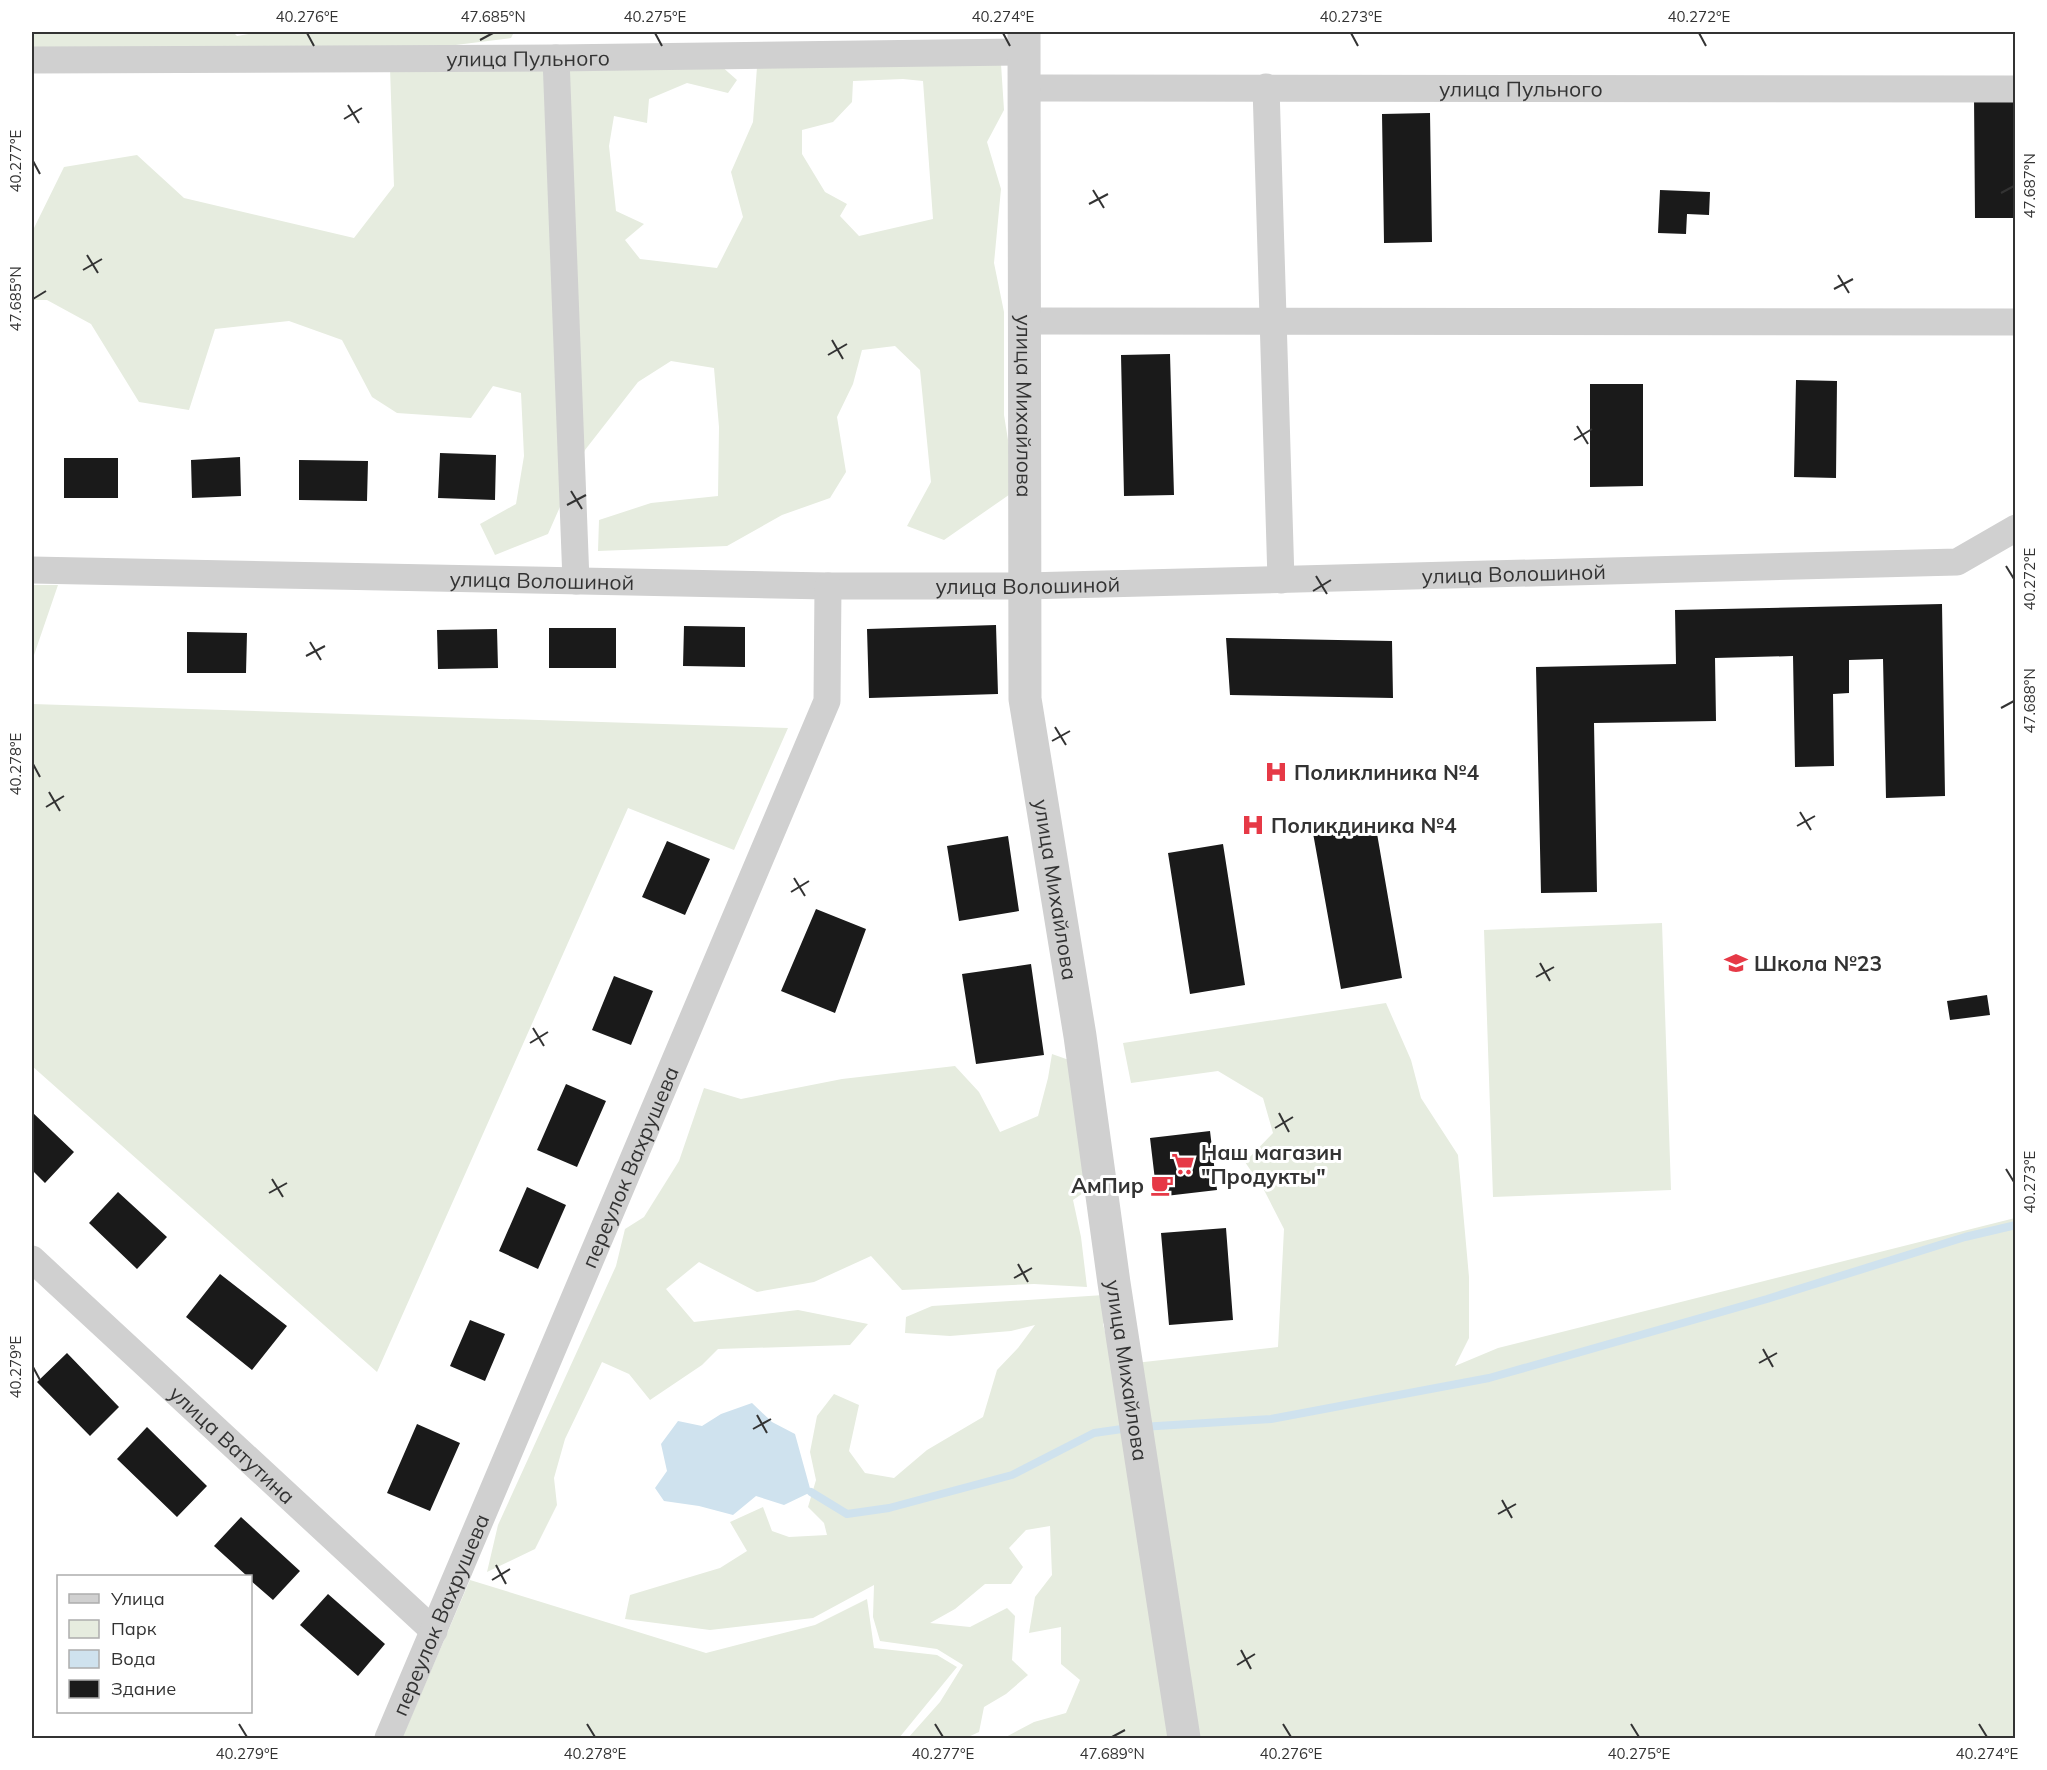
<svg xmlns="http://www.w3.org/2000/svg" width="2047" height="1770" font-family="Mulish,sans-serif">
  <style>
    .green { fill: #e6ecdf; fill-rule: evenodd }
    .water { fill: #cfe2ee }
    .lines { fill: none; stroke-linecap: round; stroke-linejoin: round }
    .stream { stroke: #cfe2ee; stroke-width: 8 }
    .building { fill: #1a1a1a }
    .minor { stroke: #d0d0d0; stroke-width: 27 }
    .tertiary { stroke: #d0d0d0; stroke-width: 33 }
    .ticks { fill: none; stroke: #333; stroke-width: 2 }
    .labels { text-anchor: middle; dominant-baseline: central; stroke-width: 6; stroke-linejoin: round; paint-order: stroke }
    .street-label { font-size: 21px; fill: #333; stroke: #fff }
    .poi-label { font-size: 21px; font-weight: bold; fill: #333; stroke: #fff; text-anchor: start }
    .neatline { fill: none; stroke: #333; stroke-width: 2 }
    .ticks-label { font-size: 15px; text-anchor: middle; fill: #333 }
  </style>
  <rect width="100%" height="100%" fill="#fff"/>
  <path class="green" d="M 32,32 L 233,32 L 237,36 L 261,32 L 514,32 L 511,38 L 391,53 L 32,53 Z
    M 1001,64 L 1004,110 L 987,142 L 1001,189 L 994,263 L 1004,312 L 1004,415 L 1016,490 L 944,540 L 907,526 L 931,482 L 920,370 L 895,346 L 862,350 L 853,384 L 837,417 L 846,472 L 830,498 L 782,515 L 727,546 L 598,551 L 599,520 L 651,503 L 718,496 L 719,427 L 714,368 L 671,361 L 638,382 L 585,450 L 548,534 L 495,555 L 480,524 L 516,504 L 524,456 L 521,393 L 493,386 L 471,418 L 397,413 L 372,397 L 342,340 L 289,321 L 215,329 L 189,410 L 139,402 L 91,324 L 47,300 L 32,300 L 32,229 L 34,228 L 64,167 L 137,155 L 184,198 L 354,238 L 394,186 L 390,68 L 720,65 L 737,80 L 728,93 L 687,83 L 649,99 L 647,123 L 614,116 L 609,146 L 616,211 L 644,224 L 625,240 L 640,259 L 717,268 L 743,217 L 731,172 L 753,122 L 757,67 ZM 903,79 L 923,81 L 933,219 L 859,236 L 840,216 L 847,204 L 825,192 L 802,154 L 802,130 L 833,122 L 852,102 L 853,81 Z
    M 32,585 L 58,585 L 32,661 Z
    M 32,704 L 788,728 L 734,850 L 628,808 L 377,1372 L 32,1066 Z
    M 1662,923 L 1671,1190 L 1493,1197 L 1484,930 Z
    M 1386,1003 L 1411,1060 L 1421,1098 L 1458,1155 L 1469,1277 L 1469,1338 L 1455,1366 L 1498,1348 L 2015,1218 L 2015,1738 L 1200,1738 L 1135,1363 L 1278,1347 L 1284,1229 L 1264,1190 L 1245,1162 L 1273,1133 L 1263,1098 L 1218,1071 L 1131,1083 L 1123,1043 Z
    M 1052,1054 L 1069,1060 L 1086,1191 L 1073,1200 L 1081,1237 L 1087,1287 L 1034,1284 L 902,1290 L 871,1256 L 814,1282 L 757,1292 L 699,1262 L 666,1289 L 694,1322 L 798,1310 L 868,1324 L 850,1345 L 718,1349 L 702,1365 L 650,1400 L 629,1374 L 602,1362 L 565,1439 L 554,1478 L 557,1505 L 535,1549 L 487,1572 L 498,1525 L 616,1266 L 625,1229 L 644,1217 L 679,1161 L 704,1088 L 741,1099 L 842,1079 L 955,1066 L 979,1092 L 1000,1132 L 1038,1116 L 1048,1078 Z
    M 1104,1295 L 1113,1312 L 1103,1324 L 1117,1380 L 1178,1738 L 1004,1738 L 1034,1722 L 1066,1713 L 1080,1680 L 1061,1664 L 1061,1627 L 1029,1633 L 1035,1597 L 1052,1575 L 1050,1526 L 1026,1530 L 1009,1548 L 1023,1567 L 1011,1584 L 985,1584 L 955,1609 L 930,1623 L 970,1627 L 1007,1608 L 1015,1616 L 1012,1660 L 1028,1675 L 1006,1694 L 984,1707 L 979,1732 L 966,1738 L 908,1738 L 940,1702 L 963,1665 L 937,1649 L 880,1641 L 873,1617 L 874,1585 L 813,1618 L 710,1630 L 625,1619 L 630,1595 L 720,1568 L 747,1551 L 730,1522 L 763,1507 L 772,1531 L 789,1537 L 827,1535 L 824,1523 L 808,1507 L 816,1480 L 810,1452 L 817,1416 L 834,1394 L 859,1405 L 849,1451 L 865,1473 L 894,1478 L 927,1450 L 983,1417 L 997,1370 L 1018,1348 L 1035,1325 L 1011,1331 L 950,1336 L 905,1333 L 906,1317 L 932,1306 Z
    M 470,1580 L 706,1653 L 815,1625 L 867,1599 L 874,1648 L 937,1655 L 957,1667 L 899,1738 L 402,1738 Z"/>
  <path class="water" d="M 752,1403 L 772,1422 L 795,1434 L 811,1492 L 784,1505 L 756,1496 L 733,1515 L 699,1506 L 664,1501 L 655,1488 L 667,1471 L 661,1444 L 678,1421 L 702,1426 L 721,1414 Z"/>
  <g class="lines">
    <path class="stream" d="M 1141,1427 L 1271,1419 L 1489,1378 L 1767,1299 L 1965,1237 L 2016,1225
      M 811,1492 L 847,1514 L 889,1508 L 1012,1475 L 1094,1433 L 1129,1428"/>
  </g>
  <path class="building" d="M 1974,96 L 2016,96 L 2016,218 L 1975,218 Z
    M 1430,113 L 1432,242 L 1384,243 L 1382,114 Z
    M 1660,190 L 1710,192 L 1709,215 L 1687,214 L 1686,234 L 1658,233 Z
    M 1170,354 L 1174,495 L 1124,496 L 1121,355 Z
    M 1796,380 L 1837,381 L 1836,478 L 1794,477 Z
    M 1590,384 L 1643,384 L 1643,486 L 1590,487 Z
    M 440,453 L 496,455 L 495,500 L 438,498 Z
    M 240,457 L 241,496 L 192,498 L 191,460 Z
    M 64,458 L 118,458 L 118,498 L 64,498 Z
    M 299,460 L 368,461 L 367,501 L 299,500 Z
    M 1942,604 L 1945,796 L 1886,798 L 1883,659 L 1849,660 L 1849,693 L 1833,694 L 1834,766 L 1795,767 L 1793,656 L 1715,658 L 1716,721 L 1594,723 L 1597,892 L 1541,893 L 1536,667 L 1676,664 L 1675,610 Z
    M 996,625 L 998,694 L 869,698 L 867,629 Z
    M 684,626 L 745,627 L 745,667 L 683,666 Z
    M 549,628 L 616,628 L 616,668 L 549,668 Z
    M 497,629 L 498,668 L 438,669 L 437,630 Z
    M 187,632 L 247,633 L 246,673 L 187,673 Z
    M 1226,638 L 1392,641 L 1393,698 L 1230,695 Z
    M 1375,822 L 1402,978 L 1341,989 L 1313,833 Z
    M 1008,836 L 1019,911 L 959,921 L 947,846 Z
    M 667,841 L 710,859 L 685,915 L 642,897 Z
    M 1223,844 L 1245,985 L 1190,994 L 1168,853 Z
    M 816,909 L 866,929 L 835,1013 L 781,991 Z
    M 1031,964 L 1044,1055 L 976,1064 L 962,974 Z
    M 614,976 L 653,991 L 631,1045 L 592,1030 Z
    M 1987,995 L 1990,1015 L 1950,1020 L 1947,1001 Z
    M 566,1084 L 606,1101 L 577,1167 L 537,1150 Z
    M 32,1112 L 74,1152 L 45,1183 L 32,1170 Z
    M 1210,1131 L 1217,1190 L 1157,1197 L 1150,1138 Z
    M 527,1187 L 566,1205 L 538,1269 L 499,1251 Z
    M 118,1192 L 167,1237 L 137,1269 L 89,1223 Z
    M 1226,1228 L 1233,1320 L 1169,1325 L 1161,1233 Z
    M 220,1274 L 287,1326 L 252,1370 L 186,1317 Z
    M 470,1320 L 505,1334 L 485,1381 L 450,1366 Z
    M 67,1353 L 119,1407 L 90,1436 L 37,1382 Z
    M 417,1424 L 460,1443 L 430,1511 L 387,1493 Z
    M 147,1427 L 207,1486 L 177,1517 L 117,1459 Z
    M 241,1517 L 300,1571 L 273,1600 L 250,1580 L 250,1576 L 247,1576 L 214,1546 Z
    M 328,1594 L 385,1644 L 358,1676 L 300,1625 Z"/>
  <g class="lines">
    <g class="minor">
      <path d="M 556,58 L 576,581"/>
      <path id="s1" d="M 32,60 L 556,58 L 1024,52"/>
      <path d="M 1266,87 L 1281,580"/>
      <path id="s2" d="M 1026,88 L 2016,89"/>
      <path d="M 1025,321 L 2016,322"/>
      <path id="s3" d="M 32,570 L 828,586 L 1025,586 L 1957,562 L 2016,528"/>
      <path id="s4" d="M 32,1259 L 434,1631"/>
      <path id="s5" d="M 388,1738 L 827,701 L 828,586"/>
    </g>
    <path class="tertiary" id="s6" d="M 1024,32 L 1025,699 L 1080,1036 L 1114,1283 L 1184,1738"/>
  </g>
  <path class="ticks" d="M 307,33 L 314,46M 655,33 L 662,46M 1003,33 L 1010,46M 1351,33 L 1358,46M 1699,33 L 1706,46M 480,40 L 493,33M 348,105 L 359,123M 344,119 L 362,108M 33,161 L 40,174M 1093,190 L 1104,208M 2001,193 L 2014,186M 1089,204 L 1108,194M 87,255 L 98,273M 83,270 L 102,259M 1838,275 L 1849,293M 1834,289 L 1853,279M 33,299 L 46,291M 832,340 L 843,359M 828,355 L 847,344M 1577,426 L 1588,444M 1574,440 L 1592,429M 571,491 L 582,509M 567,505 L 586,495M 2006,566 L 2014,579M 1316,576 L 1327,594M 1313,591 L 1331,580M 310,642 L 321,660M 306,656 L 325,646M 2001,708 L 2014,701M 1055,727 L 1066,745M 1052,741 L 1070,731M 33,764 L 40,777M 49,792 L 60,811M 46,807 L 64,796M 1800,812 L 1811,830M 1797,826 L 1815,816M 794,878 L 805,896M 791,892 L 809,881M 1540,963 L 1550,981M 1536,977 L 1554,967M 533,1028 L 544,1046M 530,1043 L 548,1032M 1279,1113 L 1289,1132M 1275,1128 L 1293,1117M 2006,1169 L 2014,1182M 272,1179 L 283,1197M 269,1193 L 287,1183M 1018,1264 L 1028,1282M 1014,1278 L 1032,1268M 1763,1349 L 1773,1367M 1759,1363 L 1777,1353M 33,1367 L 40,1380M 757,1415 L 767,1433M 753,1429 L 771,1419M 1502,1500 L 1512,1518M 1498,1514 L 1516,1504M 496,1565 L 506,1584M 492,1580 L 510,1569M 1241,1650 L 1251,1669M 1237,1665 L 1255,1654M 239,1724 L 247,1737M 587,1724 L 595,1737M 935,1724 L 943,1737M 1283,1724 L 1291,1737M 1631,1724 L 1639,1737M 1979,1724 L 1987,1737M 1112,1737 L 1125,1730"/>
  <defs>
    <g id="hospital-bare" transform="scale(1.8)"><path d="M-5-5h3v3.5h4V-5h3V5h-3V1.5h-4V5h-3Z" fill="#e63946" stroke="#fff" stroke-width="2.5" paint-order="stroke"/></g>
    <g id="school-bare" transform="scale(1.8)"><path d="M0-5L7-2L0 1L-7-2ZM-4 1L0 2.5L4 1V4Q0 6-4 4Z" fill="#e63946" stroke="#fff" stroke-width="2.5" paint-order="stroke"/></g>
    <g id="supermarket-bare" transform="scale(1.8)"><path d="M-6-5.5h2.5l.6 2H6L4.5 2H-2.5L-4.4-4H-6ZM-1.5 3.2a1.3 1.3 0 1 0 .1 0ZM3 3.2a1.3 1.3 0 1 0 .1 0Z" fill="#e63946" stroke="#fff" stroke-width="2.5" paint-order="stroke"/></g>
    <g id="cafe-bare" transform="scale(1.8)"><path d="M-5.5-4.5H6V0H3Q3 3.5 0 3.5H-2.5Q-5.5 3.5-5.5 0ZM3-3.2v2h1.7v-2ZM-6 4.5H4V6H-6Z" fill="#e63946" stroke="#fff" stroke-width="2.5" paint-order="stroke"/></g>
  </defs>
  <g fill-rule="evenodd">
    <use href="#hospital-bare" x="1276" y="772"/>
    <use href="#hospital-bare" x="1253" y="825"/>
    <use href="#school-bare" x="1736" y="963"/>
    <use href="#supermarket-bare" x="1183" y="1164"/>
    <use href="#cafe-bare" x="1162" y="1185"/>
  </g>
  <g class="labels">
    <g class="street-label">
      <text stroke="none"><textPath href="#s1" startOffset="496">улица Пульного</textPath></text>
      <text stroke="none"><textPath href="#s2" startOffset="495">улица Пульного</textPath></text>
      <text stroke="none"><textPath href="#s6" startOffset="374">улица Михайлова</textPath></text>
      <text stroke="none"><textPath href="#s3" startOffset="1482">улица Волошиной</textPath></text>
      <text stroke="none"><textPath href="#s3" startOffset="510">улица Волошиной</textPath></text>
      <text stroke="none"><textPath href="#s3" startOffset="996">улица Волошиной</textPath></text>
      <text stroke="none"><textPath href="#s6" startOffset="860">улица Михайлова</textPath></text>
      <text stroke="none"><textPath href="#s5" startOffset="620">переулок Вахрушева</textPath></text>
      <text stroke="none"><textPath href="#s6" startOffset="1346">улица Михайлова</textPath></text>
      <text stroke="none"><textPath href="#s4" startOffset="273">улица Ватутина</textPath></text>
      <text stroke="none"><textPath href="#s5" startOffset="134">переулок Вахрушева</textPath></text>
    </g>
    <g class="poi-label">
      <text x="1294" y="772">Поликлиника №4</text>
      <text x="1271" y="825">Поликдиника №4</text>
      <text x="1754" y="963">Школа №23</text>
      <text x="1201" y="1152">Наш магазин<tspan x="1201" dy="24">"Продукты"</tspan></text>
      <text x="1144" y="1185" text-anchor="end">АмПир</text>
    </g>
  </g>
  <rect width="2047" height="1770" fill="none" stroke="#ffffff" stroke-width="66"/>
  <rect x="57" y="1575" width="195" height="138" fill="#ffffff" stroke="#adadad" stroke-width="1.5"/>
  <rect x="69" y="1594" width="30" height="9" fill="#d0d0d0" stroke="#adadad" stroke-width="1.5"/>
  <text x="111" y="1605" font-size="18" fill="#333333">Улица</text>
  <rect x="69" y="1620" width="30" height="18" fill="#e6ecdf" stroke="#adadad" stroke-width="1.5"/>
  <text x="111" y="1635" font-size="18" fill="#333333">Парк</text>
  <rect x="69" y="1650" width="30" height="18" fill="#cfe2ee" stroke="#adadad" stroke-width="1.5"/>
  <text x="111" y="1665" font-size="18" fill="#333333">Вода</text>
  <rect x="69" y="1680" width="30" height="18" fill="#1a1a1a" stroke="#adadad" stroke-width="1.5"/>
  <text x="111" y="1695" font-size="18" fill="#333333">Здание</text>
  <rect x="33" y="33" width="1981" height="1704" class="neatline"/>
  <g class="ticks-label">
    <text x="307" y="22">40.276°E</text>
    <text x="493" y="22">47.685°N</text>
    <text x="655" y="22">40.275°E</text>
    <text x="1003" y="22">40.274°E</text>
    <text x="1351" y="22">40.273°E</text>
    <text x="1699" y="22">40.272°E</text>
    <text transform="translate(16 161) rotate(-90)" y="5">40.277°E</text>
    <text transform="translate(2030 186) rotate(-90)" y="5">47.687°N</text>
    <text transform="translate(16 299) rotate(-90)" y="5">47.685°N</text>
    <text transform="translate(2030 579) rotate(-90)" y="5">40.272°E</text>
    <text transform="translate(2030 701) rotate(-90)" y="5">47.688°N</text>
    <text transform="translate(16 764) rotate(-90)" y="5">40.278°E</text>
    <text transform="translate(2030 1182) rotate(-90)" y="5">40.273°E</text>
    <text transform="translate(16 1367) rotate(-90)" y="5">40.279°E</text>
    <text x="247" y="1759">40.279°E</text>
    <text x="595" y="1759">40.278°E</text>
    <text x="943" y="1759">40.277°E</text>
    <text x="1112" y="1759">47.689°N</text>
    <text x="1291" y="1759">40.276°E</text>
    <text x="1639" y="1759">40.275°E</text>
    <text x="1987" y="1759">40.274°E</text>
  </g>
</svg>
